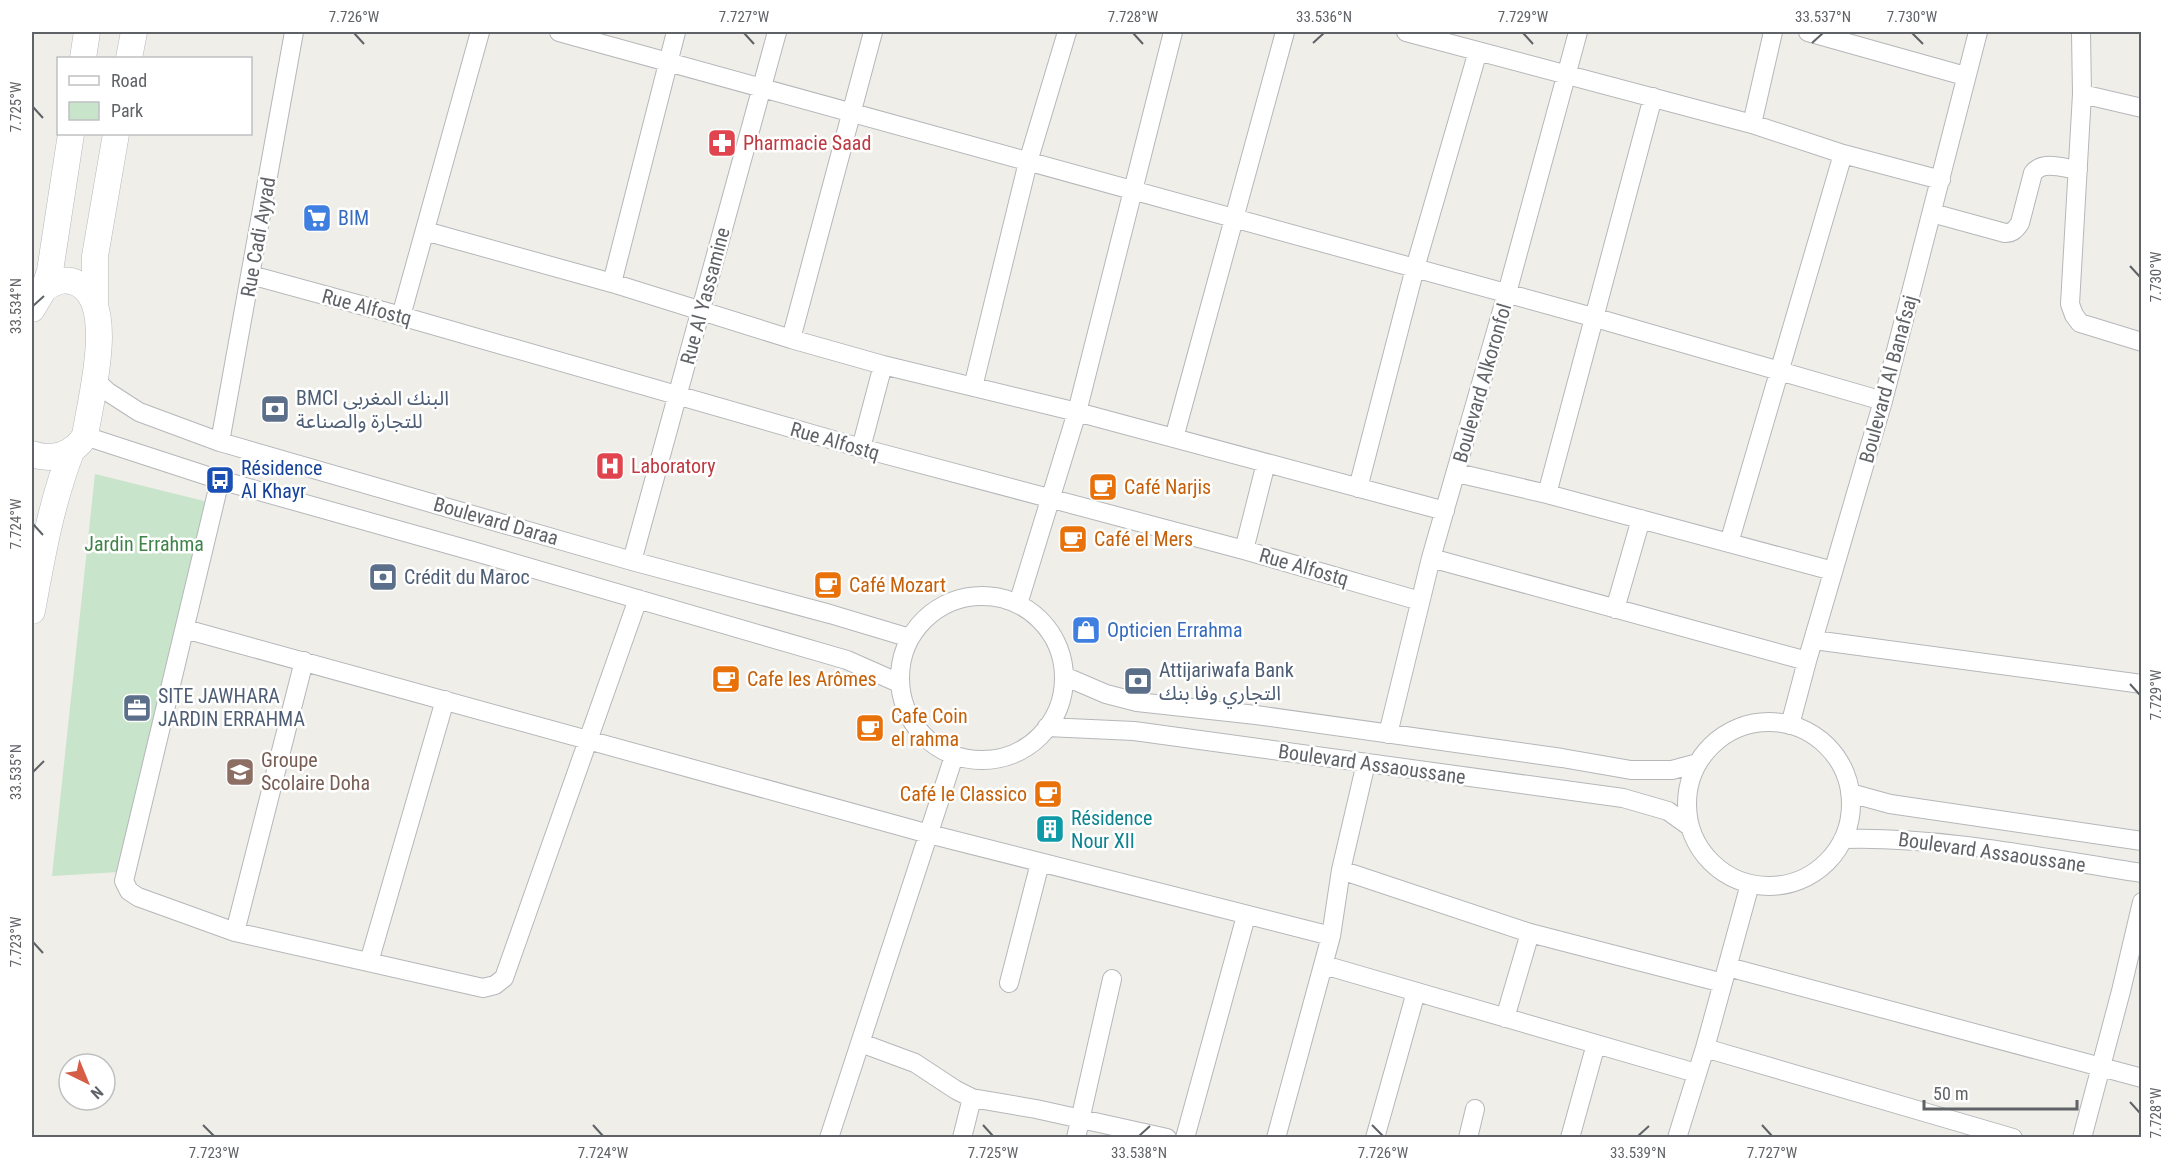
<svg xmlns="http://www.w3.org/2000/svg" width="2173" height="1169" font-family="'Roboto Condensed','Noto Sans Arabic',sans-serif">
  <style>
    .green { fill: #c8e4ca }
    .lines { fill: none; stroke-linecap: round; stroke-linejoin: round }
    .minor-casing { stroke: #b5b7ba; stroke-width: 20 }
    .secondary-casing { stroke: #b4b6ba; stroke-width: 27 }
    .minor { stroke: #fff; stroke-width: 18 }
    .secondary { stroke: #fff; stroke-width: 26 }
    .ticks { fill: none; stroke: #5f6266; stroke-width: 2 }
    .labels { text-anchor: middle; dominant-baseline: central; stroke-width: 5; stroke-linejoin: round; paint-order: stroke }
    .health-label { font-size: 20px; fill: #be3a42; stroke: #fff; text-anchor: start }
    .shop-label { font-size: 20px; fill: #366cbe; stroke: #fff; text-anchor: start }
    .street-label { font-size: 20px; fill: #5f6266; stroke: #fff }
    .service-label { font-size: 20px; fill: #4e5e75; stroke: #fff; text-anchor: start }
    .transit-label { font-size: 20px; fill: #164399; stroke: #fff; text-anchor: start }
    .food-label { font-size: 20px; fill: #c56008; stroke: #fff; text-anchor: start }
    .park-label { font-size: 20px; fill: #41844a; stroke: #fff }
    .education-label { font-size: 20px; fill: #785e54; stroke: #fff; text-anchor: start }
    .culture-label { font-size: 20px; fill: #0d838f; stroke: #fff; text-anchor: start }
    .neatline { fill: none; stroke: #5f6266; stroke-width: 2 }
    .ticks-label { font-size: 15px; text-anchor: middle; fill: #5f6266 }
  </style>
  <rect width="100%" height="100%" fill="#efeee8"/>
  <path class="green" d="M 95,474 L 212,503 L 119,872 L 52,876 Z"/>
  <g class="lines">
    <g class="minor-casing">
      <path id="minor" d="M 559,32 L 1596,318 L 1883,401
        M 1406,32 L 1752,124 L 1843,154 L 1941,180
        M 1808,32 L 1965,76
        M 2081,32 L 2082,94 L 2070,304 L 2074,315 L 2080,323 L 2142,342
        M 2082,94 L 2142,108
        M 1752,124 L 1773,32
        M 1932,213 L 2005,233 C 2013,233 2016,229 2020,223 L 2033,173 C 2043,160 2063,168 2078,170
        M 425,231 L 612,283 L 791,339 L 883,365 L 1077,412 L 1445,511
        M 251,275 L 401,316 L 861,448 L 1244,550 L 1420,601
        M 612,283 L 676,32
        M 401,316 L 480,32
        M 791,339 L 873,32
        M 94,379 L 108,392 L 139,412 L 220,442 L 632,561 L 830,614 L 910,638
        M 973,387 L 1028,162 L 1067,32
        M 85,436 L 220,480 L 476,552 L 847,660 L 899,683
        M 1174,438 L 1285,32
        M 220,442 L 294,32
        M 861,448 L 883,365
        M 1457,473 L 1547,494 L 1833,571
        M 220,480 L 124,881 L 129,891 L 138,897 L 235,932 L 483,988 L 495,985 L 504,978 L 638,599
        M 1358,488 L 1415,268 L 1478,51
        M 1547,494 L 1653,97
        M 1729,543 L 1843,154
        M 1244,550 L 1266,463
        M 1431,558 L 1807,661
        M 632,561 L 777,32
        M900 678a82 82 0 1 1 164 0a82 82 0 1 1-164 0Z
        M 1018,604 L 1077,412 L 1173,32
        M 1615,609 L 1641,519
        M 185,629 L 929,834 L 1331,936
        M 1814,640 L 2142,684
        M 1064,676 L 1106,694 L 1137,702 L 1256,715 L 1562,758 L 1631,770 L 1672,770 L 1698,763
        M1687 804a82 82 0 1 1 164 0a82 82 0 1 1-164 0Z
        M 1790,725 L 1807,661 L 1883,401 L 1978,32
        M 1047,727 L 1134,731 L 1623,798 L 1668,811 L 1689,826
        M 1388,734 L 1431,558 L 1507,293 L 1578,32
        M 1850,793 L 1890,804 L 2142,841
        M 1843,839 C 1940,836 2044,858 2142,873
        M 1341,870 L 1530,933 L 1723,983
        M 235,932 L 304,661
        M 369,962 L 445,700
        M 1324,965 L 1696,1073
        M 1728,967 L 2142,1078
        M 1009,983 L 1040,863
        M 1505,1018 L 1530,933
        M 861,1043 L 915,1063 L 956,1090 L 972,1098 L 1036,1109 L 1167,1138
        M 1705,1048 L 2013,1138
        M 829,1138 L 954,756
        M 962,1138 L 972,1098
        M 1076,1138 L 1112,979
        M 1185,1138 L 1246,916
        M 1276,1138 L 1331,936 L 1341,870 L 1366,763
        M 1375,1138 L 1416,992
        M 1468,1138 L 1475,1109
        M 1570,1138 L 1596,1044
        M 1677,1138 L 1705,1048 L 1750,884
        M 2082,1138 L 2121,991 L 2142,902"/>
    </g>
    <g class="secondary-casing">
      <path id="secondary" d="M 83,58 L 87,32
        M 129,58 L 134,32
        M 95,305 L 95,256 L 116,134
        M 32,309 L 44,289 L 50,271 L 71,134
        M 32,454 C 53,461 73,455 85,436 C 90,401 117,305 79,284 C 66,277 55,281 44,289
        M 32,611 C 42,556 51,504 71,452"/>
    </g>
    <use href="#minor" class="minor"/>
    <use href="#secondary" class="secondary"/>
  </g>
  <path class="ticks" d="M 354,33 L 364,44M 744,33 L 754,44M 1133,33 L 1143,44M 1523,33 L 1533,44M 1912,33 L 1923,44M 1313,43 L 1324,33M 1812,43 L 1823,33M 33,107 L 43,118M 2130,266 L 2140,277M 33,306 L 44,296M 33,524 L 43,535M 2130,684 L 2140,695M 33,772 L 44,761M 33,942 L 43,953M 2130,1102 L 2140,1113M 203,1125 L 214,1136M 593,1125 L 603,1136M 983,1125 L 993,1136M 1372,1125 L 1383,1136M 1762,1125 L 1772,1136M 1139,1136 L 1150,1126M 1638,1136 L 1649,1126"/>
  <defs>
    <g id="pharmacy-square" transform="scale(1.5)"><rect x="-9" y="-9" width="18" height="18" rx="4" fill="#e0444e" stroke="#fff"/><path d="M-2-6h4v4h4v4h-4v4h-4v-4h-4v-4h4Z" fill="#fff"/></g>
    <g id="supermarket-square" transform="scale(1.5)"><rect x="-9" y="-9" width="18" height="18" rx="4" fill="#3f7fe0" stroke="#fff"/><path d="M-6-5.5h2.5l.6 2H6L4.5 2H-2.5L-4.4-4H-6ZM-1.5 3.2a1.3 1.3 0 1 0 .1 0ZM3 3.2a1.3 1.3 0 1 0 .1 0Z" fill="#fff"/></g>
    <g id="bank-square" transform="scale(1.5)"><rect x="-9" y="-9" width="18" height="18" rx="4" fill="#5c6f8a" stroke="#fff"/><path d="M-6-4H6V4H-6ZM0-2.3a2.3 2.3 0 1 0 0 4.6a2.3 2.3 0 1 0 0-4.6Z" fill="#fff"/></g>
    <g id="hospital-square" transform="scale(1.5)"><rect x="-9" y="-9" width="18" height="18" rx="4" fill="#e0444e" stroke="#fff"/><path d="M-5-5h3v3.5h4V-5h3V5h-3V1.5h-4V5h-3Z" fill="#fff"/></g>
    <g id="bus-square" transform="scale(1.5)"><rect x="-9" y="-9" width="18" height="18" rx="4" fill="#1a4fb4" stroke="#fff"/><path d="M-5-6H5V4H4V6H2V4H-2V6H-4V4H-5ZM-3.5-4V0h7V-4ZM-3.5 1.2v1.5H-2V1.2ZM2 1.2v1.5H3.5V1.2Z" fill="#fff"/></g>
    <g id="cafe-square" transform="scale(1.5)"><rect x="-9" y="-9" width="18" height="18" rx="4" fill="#e8710a" stroke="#fff"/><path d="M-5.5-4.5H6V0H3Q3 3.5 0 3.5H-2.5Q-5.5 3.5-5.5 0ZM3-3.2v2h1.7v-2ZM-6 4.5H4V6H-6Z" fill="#fff"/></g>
    <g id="shop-square" transform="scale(1.5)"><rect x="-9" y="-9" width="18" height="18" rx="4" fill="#3f7fe0" stroke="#fff"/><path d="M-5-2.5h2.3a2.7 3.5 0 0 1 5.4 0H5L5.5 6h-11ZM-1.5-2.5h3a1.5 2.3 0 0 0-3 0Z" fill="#fff"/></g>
    <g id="office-square" transform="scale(1.5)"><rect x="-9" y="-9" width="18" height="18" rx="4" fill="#5c6f8a" stroke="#fff"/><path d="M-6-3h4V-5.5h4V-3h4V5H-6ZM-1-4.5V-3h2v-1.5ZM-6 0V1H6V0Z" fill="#fff"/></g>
    <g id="school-square" transform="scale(1.5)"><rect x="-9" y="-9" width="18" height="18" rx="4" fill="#8d6e63" stroke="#fff"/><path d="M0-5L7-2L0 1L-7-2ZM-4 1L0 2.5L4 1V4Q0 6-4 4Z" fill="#fff"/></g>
    <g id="building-square" transform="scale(1.5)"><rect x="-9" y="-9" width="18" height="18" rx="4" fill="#0f9aa8" stroke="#fff"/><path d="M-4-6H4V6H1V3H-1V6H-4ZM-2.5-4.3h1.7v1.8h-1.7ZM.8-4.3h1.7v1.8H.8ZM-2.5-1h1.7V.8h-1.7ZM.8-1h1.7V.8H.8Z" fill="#fff"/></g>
  </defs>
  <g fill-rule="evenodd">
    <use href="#pharmacy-square" x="722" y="143"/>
    <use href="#supermarket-square" x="317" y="218"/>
    <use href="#bank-square" x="275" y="409"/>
    <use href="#hospital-square" x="610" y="466"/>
    <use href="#bus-square" x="220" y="480"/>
    <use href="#cafe-square" x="1103" y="487"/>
    <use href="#cafe-square" x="1073" y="539"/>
    <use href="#bank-square" x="383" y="577"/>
    <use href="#cafe-square" x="828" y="585"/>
    <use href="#shop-square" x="1086" y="630"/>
    <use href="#cafe-square" x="726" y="679"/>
    <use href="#bank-square" x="1138" y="681"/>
    <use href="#office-square" x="137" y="708"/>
    <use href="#cafe-square" x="870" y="728"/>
    <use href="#school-square" x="240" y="772"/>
    <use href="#cafe-square" x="1048" y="794"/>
    <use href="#building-square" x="1050" y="829"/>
  </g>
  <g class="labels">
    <g class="health-label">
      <text x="743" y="143">Pharmacie Saad</text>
      <text x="631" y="466">Laboratory</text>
    </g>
    <g class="shop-label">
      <text x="338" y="218">BIM</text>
      <text x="1107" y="630">Opticien Errahma</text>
    </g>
    <g class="street-label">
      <text transform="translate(258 237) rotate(-80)">Rue Cadi Ayyad</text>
      <text transform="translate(705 296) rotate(-75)">Rue Al Yassamine</text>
      <text transform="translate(367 307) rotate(15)">Rue Alfostq</text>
      <text transform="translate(1888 379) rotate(-75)">Boulevard Al Banafsaj</text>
      <text transform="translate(1482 383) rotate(-74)">Boulevard Alkoronfol</text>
      <text transform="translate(835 441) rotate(16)">Rue Alfostq</text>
      <text transform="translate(496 521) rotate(16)">Boulevard Daraa</text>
      <text transform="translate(1304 567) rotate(16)">Rue Alfostq</text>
      <text transform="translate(1372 764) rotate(8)">Boulevard Assaoussane</text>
      <text transform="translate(1992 852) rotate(8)">Boulevard Assaoussane</text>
    </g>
    <g class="service-label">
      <text x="296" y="398">BMCI البنك المغربي<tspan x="296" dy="23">للتجارة والصناعة</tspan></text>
      <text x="404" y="577">Crédit du Maroc</text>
      <text x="1159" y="670">Attijariwafa Bank<tspan x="1159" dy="23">التجاري وفا بنك</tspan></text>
      <text x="158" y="696">SITE JAWHARA<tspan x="158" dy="23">JARDIN ERRAHMA</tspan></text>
    </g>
    <g class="transit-label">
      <text x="241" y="468">Résidence<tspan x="241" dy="23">Al Khayr</tspan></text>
    </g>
    <g class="food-label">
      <text x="1124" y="487">Café Narjis</text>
      <text x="1094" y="539">Café el Mers</text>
      <text x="849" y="585">Café Mozart</text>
      <text x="747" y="679">Cafe les Arômes</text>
      <text x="891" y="716">Cafe Coin<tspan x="891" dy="23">el rahma</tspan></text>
      <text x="1027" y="794" text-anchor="end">Café le Classico</text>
    </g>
    <g class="park-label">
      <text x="144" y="544">Jardin Errahma</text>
    </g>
    <g class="education-label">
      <text x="261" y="760">Groupe<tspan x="261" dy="23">Scolaire Doha</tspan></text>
    </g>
    <g class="culture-label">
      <text x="1071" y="818">Résidence<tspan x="1071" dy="23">Nour XII</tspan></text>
    </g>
  </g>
  <rect width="2173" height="1169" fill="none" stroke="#ffffff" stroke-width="66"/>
  <rect x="57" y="57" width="195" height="78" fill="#ffffff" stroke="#bfc0c2" stroke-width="1.5"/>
  <rect x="69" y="76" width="30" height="9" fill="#ffffff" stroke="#bfc0c2" stroke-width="1.5"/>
  <text x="111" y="87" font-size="18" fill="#5f6266">Road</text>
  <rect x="69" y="102" width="30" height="18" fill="#c8e4ca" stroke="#bfc0c2" stroke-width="1.5"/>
  <text x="111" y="117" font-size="18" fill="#5f6266">Park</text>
  <g transform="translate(87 1082) rotate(137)"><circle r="28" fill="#ffffff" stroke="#bfc0c2" stroke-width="1.5"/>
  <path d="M0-4.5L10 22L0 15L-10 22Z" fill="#d65e47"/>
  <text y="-9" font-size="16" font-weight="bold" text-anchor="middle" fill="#5f6266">N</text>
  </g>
  <path d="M1924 1100v9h153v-9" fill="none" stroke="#5f6266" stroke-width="3"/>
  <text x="1933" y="1100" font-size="18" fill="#5f6266" stroke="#ffffff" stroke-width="4.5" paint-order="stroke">50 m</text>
  <rect x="33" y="33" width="2107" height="1103" class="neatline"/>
  <g class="ticks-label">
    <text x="354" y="22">7.726°W</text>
    <text x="744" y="22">7.727°W</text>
    <text x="1133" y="22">7.728°W</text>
    <text x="1324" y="22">33.536°N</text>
    <text x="1523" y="22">7.729°W</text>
    <text x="1823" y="22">33.537°N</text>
    <text x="1912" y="22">7.730°W</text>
    <text transform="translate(16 107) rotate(-90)" y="5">7.725°W</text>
    <text transform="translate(2156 277) rotate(-90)" y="5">7.730°W</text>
    <text transform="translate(16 306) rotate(-90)" y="5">33.534°N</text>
    <text transform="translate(16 524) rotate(-90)" y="5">7.724°W</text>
    <text transform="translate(2156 695) rotate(-90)" y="5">7.729°W</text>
    <text transform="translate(16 772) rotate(-90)" y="5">33.535°N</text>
    <text transform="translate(16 942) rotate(-90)" y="5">7.723°W</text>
    <text transform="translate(2156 1113) rotate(-90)" y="5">7.728°W</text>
    <text x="214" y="1158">7.723°W</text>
    <text x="603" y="1158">7.724°W</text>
    <text x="993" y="1158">7.725°W</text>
    <text x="1139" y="1158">33.538°N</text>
    <text x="1383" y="1158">7.726°W</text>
    <text x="1638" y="1158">33.539°N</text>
    <text x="1772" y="1158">7.727°W</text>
  </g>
</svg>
